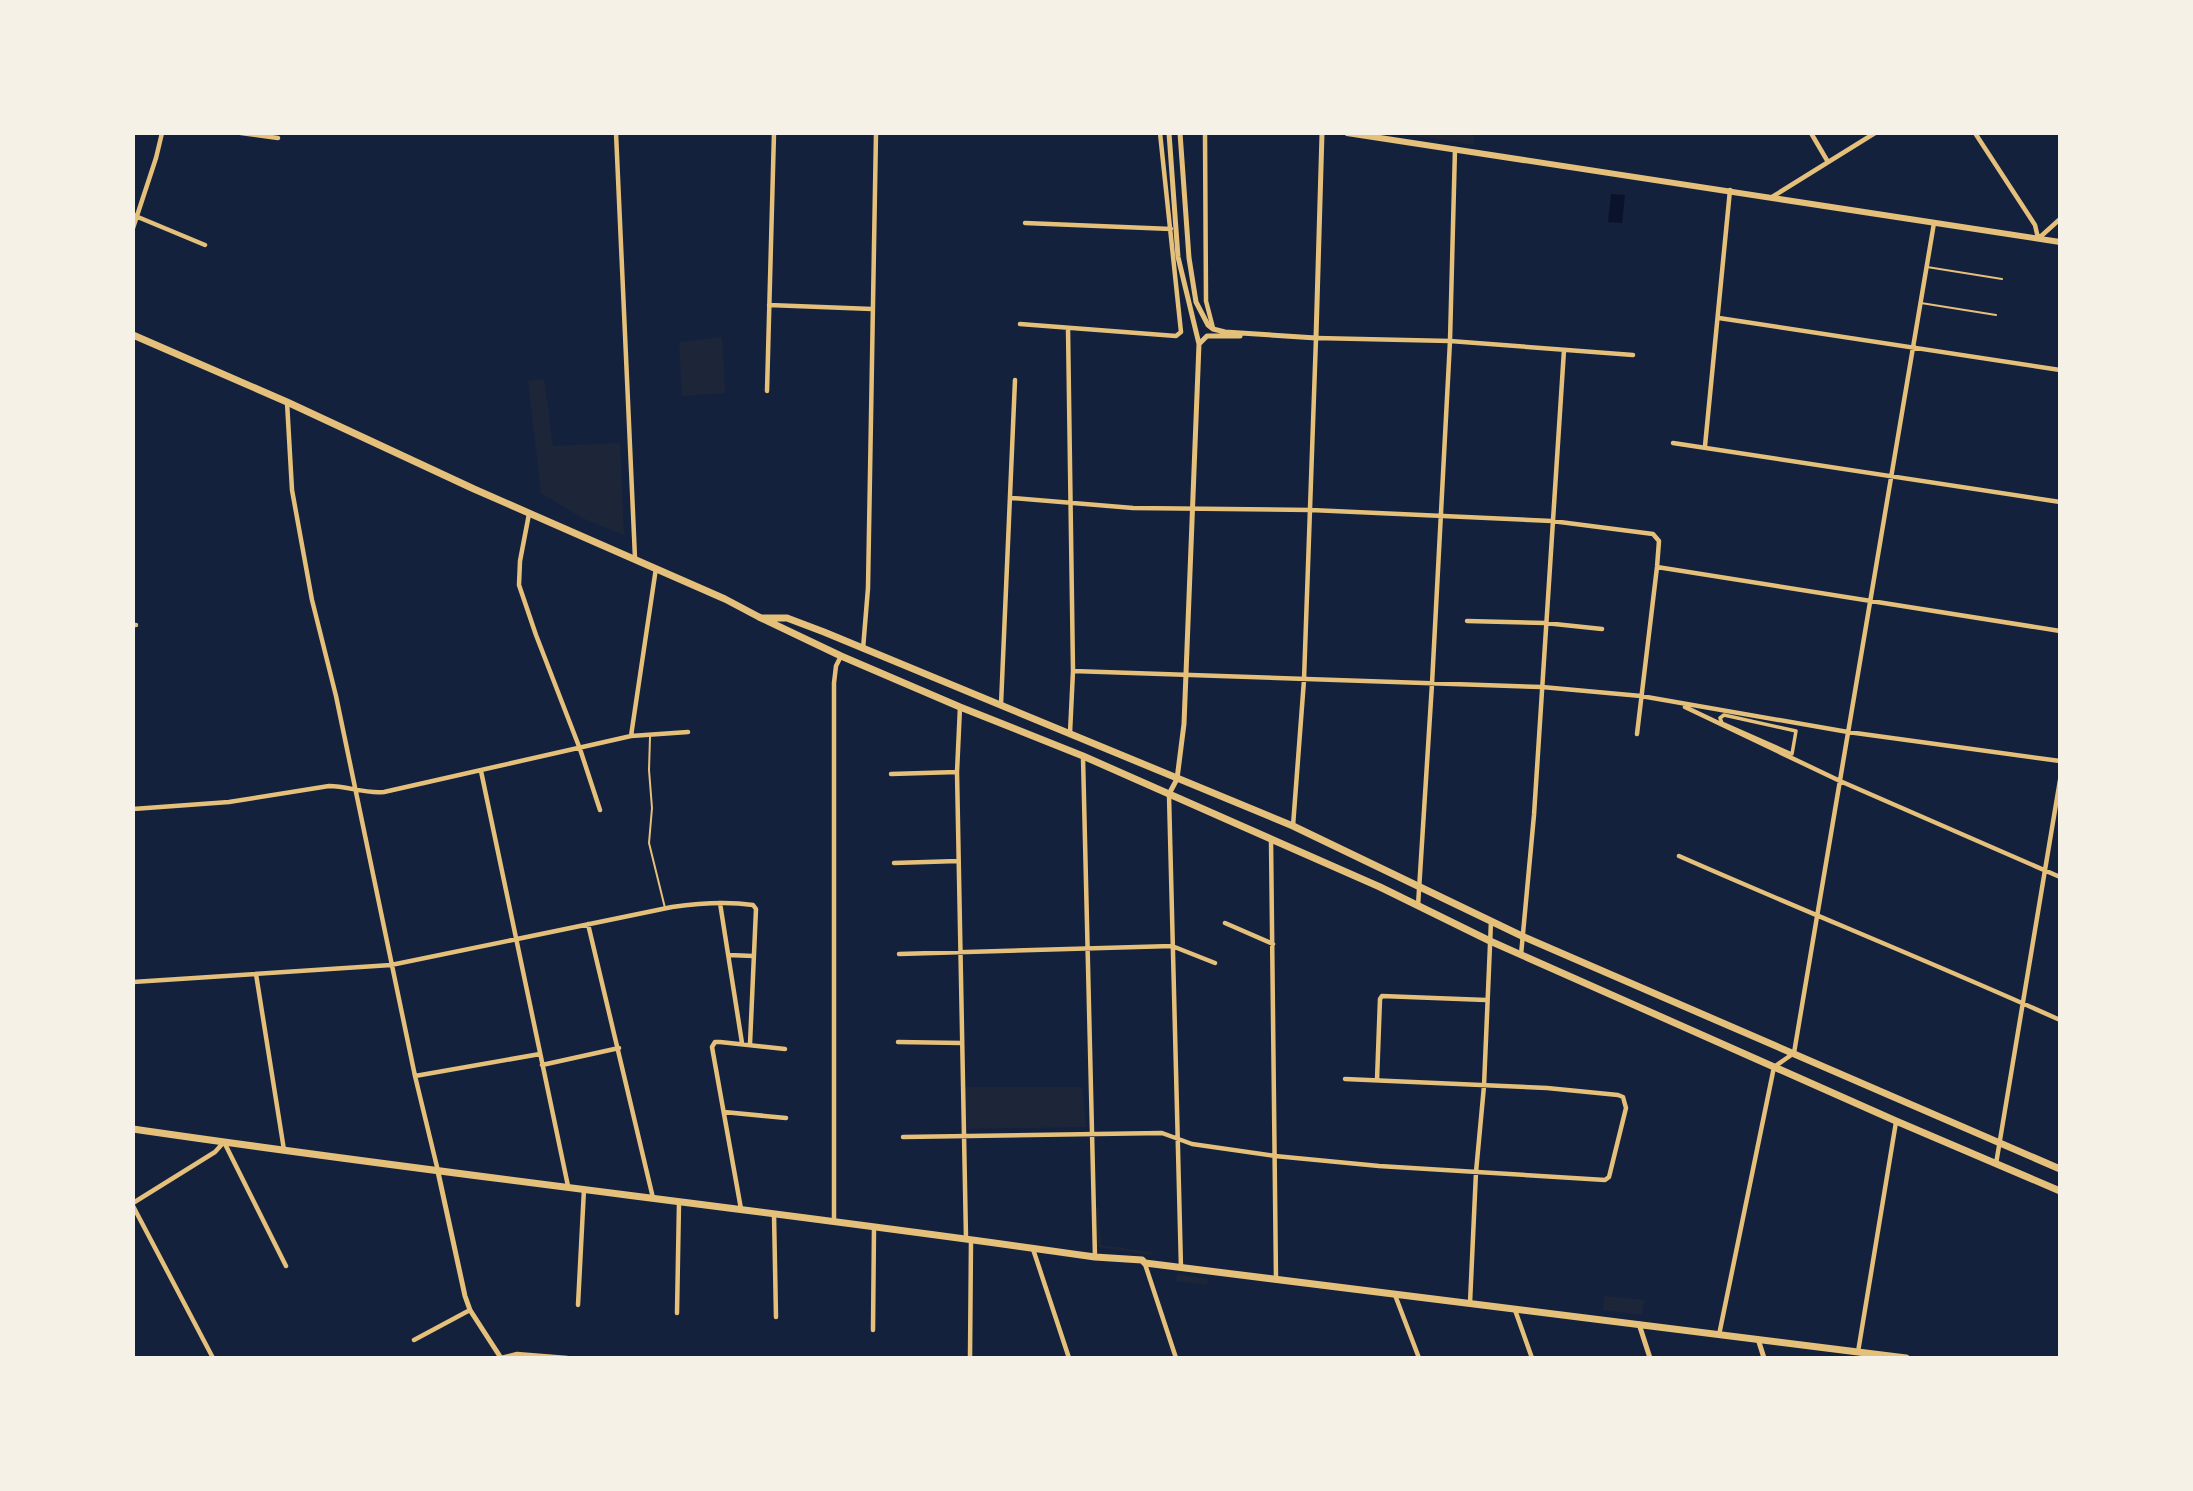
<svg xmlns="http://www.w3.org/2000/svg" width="2193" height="1491" font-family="Barlow,sans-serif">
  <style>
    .green { fill: #1d2539 }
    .water { fill: #0b132b }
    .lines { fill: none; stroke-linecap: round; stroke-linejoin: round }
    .service { stroke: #e5c07b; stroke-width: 2 }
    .pedestrian { stroke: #e5c07b; stroke-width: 3.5 }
    .minor { stroke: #e5c07b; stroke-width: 4.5 }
    .tertiary { stroke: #e5c07b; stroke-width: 5 }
    .secondary { stroke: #e5c07b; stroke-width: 6 }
    .primary { stroke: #e5c07b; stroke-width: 7 }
  </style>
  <rect width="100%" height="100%" fill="#14213d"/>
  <path class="green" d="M 1396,133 L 1474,133 L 1474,145 Z
    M 722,337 L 725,393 L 682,396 L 679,342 Z
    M 544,379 L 553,446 L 620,443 L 624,535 L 582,518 L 541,493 L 528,381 Z
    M 964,1087 L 1082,1087 L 1086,1127 L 965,1129 Z
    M 1096,1208 L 1099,1208 L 1101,1245 L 1152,1252 L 1151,1255 L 1097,1247 Z
    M 1177,1274 L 1208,1279 L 1207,1285 L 1176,1281 Z
    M 1604,1296 L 1644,1300 L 1642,1315 L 1603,1310 Z"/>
  <path class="water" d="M 1611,194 L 1625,195 L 1622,223 L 1608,222 Z"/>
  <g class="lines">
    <path class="service" d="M 1927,267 L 2002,279
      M 1921,303 L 1996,315
      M 650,737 L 649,770 L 652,808 L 649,843 L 665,908"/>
    <path class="pedestrian" d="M 1724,715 L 1796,731 L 1792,754 L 1722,723 L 1720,718 Z"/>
    <path class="minor" d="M 241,133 L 278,138
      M 616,133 L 635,558
      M 1205,133 L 1206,301 L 1213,328
      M 1811,133 L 1828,162
      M 1975,133 L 2035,225 L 2038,238
      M 1772,197 L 1875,133
      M 133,215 L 205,245
      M 1025,223 L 1171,229
      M 133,228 L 156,158 L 162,133
      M 2039,238 L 2060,219
      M 769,305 L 872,309
      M 1719,318 L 2060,370
      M 1020,324 L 1176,336 L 1181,332 L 1160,133
      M 1068,328 L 1073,671 L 1070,733
      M 767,391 L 774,133
      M 287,402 L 292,490 L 312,600 L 336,696 L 415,1076 L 438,1171
      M 1673,443 L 2060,502
      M 1705,446 L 1730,190
      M 1012,498 L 1133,508 L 1311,510 L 1552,521 L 1653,534 L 1659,541 L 1657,567 L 1637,734
      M 529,514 L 520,561 L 519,585 L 536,635 L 580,749 L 600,810
      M 1657,567 L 2060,631
      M 1467,621 L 1545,623 L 1602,629
      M 133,625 L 136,625
      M 863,649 L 868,588 L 876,133
      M 1073,671 L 1542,687 L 1641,696 L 1848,732 L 2060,761
      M 1001,705 L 1015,380
      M 960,707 L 957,772 L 966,1238
      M 1685,707 L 1840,781 L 2060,877
      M 631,736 L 656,568
      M 1083,757 L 1095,1257
      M 481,771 L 568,1186
      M 891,774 L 957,772
      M 1169,795 L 1181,1268
      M 133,809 L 229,802 L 329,786 C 348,786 364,794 384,792 L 631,736 L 688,732
      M 1293,826 L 1304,680 L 1316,338 L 1450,341 L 1633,355
      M 1271,840 L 1276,1279
      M 1679,856 C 1806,912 1934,963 2060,1020
      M 894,863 L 958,861
      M 720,903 L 742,1043
      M 1418,906 L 1432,684 L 1450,341 L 1455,149
      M 1225,923 L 1273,944
      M 588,924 L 653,1198
      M 899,954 L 1172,946 L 1215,963
      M 729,955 L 753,956
      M 1521,955 L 1534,815 L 1564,350
      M 256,974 L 284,1150
      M 133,982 L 391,965 L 672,907 C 700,903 725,901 753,905 L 756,909 L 750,1044
      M 898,1042 L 961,1043
      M 542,1065 L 619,1048
      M 415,1076 L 540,1054
      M 1377,1080 L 1380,999 L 1382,996 L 1486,1000
      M 724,1112 L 786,1118
      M 903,1137 L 1162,1133 L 1192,1144 L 1275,1156 L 1379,1166 L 1605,1180 L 1609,1177 L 1626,1108 L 1623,1097 L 1618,1095 L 1547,1088 L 1345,1079
      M 1996,1164 L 2060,780
      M 133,1203 L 215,1152 L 224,1142 L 286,1266
      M 133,1206 L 213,1358
      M 741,1209 L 712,1047 L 715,1042 L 720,1042 L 785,1049
      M 774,1214 L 776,1317
      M 834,1221 L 834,683 L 836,666 L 841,656
      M 1033,1249 L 1069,1358
      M 1145,1264 L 1176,1358
      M 1395,1295 L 1419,1358
      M 1470,1303 L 1476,1172 L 1484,1086 L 1491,921
      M 578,1305 L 584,1189
      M 1515,1310 L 1532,1358
      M 677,1313 L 679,1203
      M 873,1330 L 874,1227
      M 1719,1335 L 1774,1067 L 1794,1053 L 1934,223
      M 414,1340 L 470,1310
      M 1858,1352 L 1896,1122
      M 501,1358 L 517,1354 L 567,1358
      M 970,1358 L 971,1240"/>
    <path class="tertiary" d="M 1169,133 L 1178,257 L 1199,344 L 1184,724 L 1177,779 L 1169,794
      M 1180,133 L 1189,258 L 1196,302 L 1208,325 L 1213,329 L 1225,332 L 1316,338 L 1322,133
      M 1199,344 L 1207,336 L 1240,336
      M 438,1172 L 465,1296 L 470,1310 L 501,1358
      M 1639,1324 L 1650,1358
      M 1758,1339 L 1764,1358"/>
    <path class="secondary" d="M 1347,133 L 2060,242"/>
    <path class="primary" d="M 133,335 L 287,402 L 474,489 L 725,599 L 759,617 L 841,656 L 960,707 L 1083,756 L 1271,839 L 1380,887 L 1490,941 L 1896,1121 L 2060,1191
      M 763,618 L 787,618 L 824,632 L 1293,826 L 1524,937 L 2060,1169
      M 133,1129 C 453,1176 775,1211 1095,1257 L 1142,1260 L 1145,1263 L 1906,1358"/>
  </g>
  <rect width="2193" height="1491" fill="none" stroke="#f6f1e7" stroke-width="270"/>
</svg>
